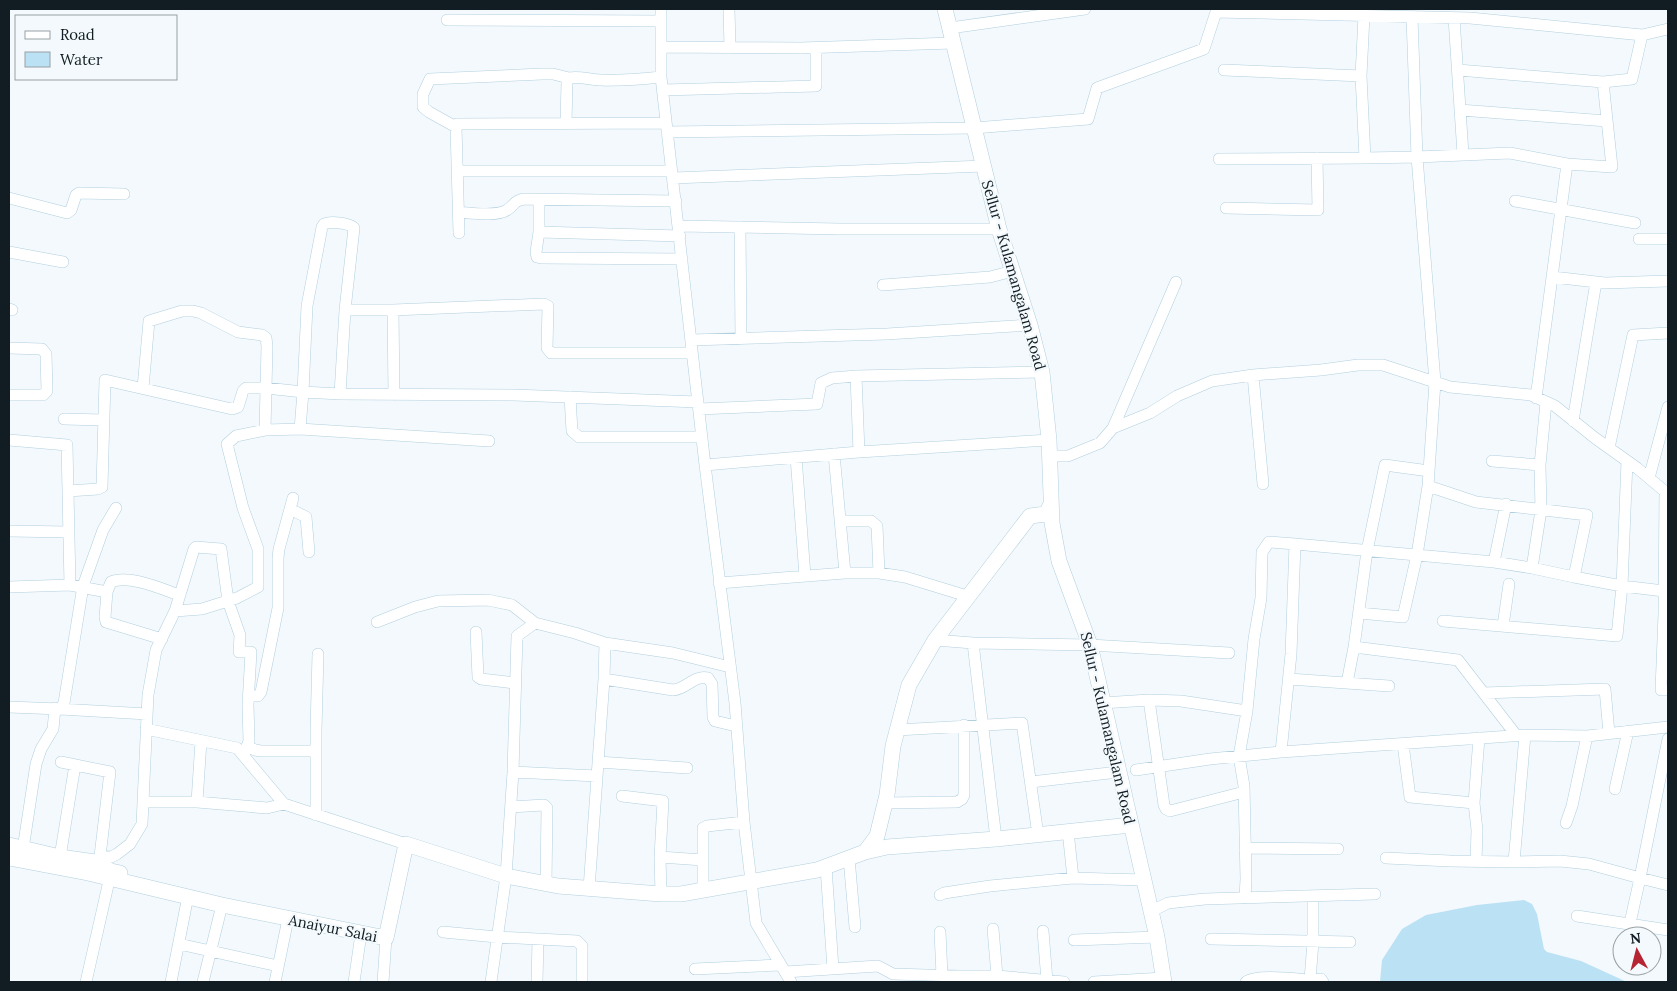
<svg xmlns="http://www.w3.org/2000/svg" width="1677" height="991" font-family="Lora,serif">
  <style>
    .water { fill: #bbe1f5 }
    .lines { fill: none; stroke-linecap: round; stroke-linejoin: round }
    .minor-casing { stroke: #b2cfdf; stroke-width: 12 }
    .major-casing { stroke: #b2cfdf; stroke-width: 16 }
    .minor { stroke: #fff; stroke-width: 11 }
    .major { stroke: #fff; stroke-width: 15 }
    .labels { text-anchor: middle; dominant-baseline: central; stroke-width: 4.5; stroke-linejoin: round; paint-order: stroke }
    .street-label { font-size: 15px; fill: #121d23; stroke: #f3f9fc }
  </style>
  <rect width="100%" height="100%" fill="#f3f9fc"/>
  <path class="water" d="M 1524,900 L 1532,904 L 1537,914 L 1544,949 L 1547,952 L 1581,961 L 1627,982 L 1380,982 L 1382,960 L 1402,929 L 1426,915 L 1477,905 Z"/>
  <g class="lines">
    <g class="minor-casing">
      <path id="minor" d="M 661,9 L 661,77 L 705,465
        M 729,9 L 730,48
        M 1454,18 L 1463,154
        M 447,20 L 661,21
        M 950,28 L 1085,9
        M 661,47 L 801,48 L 953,43
        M 1224,70 L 1361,76 L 1365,158 L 1417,157 L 1412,17
        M 1458,70 L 1603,82 L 1632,79 L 1642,35 L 1668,29
        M 1361,76 L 1364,16
        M 663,90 L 816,86 L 816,48
        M 1460,110 L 1607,121
        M 566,123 L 567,82 L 569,78 C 580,76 591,80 601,80 C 621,81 641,79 661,77
        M 456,127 L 429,112 L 423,107 L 423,94 L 430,79 L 542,74 L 553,74 L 569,78
        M 667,132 L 974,128 L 1088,119 L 1097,88 L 1204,49 L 1216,12 L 1470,18 L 1642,35
        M 1219,159 L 1365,158
        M 457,171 L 672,171
        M 673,178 L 984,166
        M 9,198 L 67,213 L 71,210 L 76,195 L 79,193 L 124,194
        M 539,199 L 539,232 L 680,236
        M 1515,201 L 1635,223
        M 1226,208 L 1318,210 L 1317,158
        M 458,212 C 471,213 497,217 507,210 C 515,205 513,201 524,199 L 676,201
        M 679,226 L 839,229 L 999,229
        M 740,227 L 741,339
        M 539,232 L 536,252 L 537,257 L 541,258 L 682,259
        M 459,233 L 456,127 L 457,124 L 666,123
        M 1639,239 L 1668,239
        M 9,252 L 63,262
        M 1553,277 L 1605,283 L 1668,281
        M 883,285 L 990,277 L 1013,271
        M 9,309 L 12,310
        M 345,310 L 393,310 L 544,304 L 548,306 L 547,348 L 551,353 L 692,353
        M 393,310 L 394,395
        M 691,340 L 887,334 L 1030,325
        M 9,348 L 42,349 L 46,354 L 47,391 L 43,395 L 9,395
        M 1253,375 L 1263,484
        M 143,388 L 149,321 L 182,311 L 193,311 L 201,313 L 238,332 L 262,335 L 266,338 L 267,346 L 265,430
        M 570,397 L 572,431 L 579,437 L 702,437
        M 1536,398 L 1567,164 L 1612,167 L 1603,82
        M 699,409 L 817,404 L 821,383 L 832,378 L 856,376
        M 64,419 L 103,420
        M 1573,421 L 1596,282
        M 1113,428 L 1176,282
        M 300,429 L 489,441
        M 9,440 L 67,445 L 70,585
        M 1609,448 L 1633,335 L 1668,333
        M 859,452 L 856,376 L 1042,372
        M 834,454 L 845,573
        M 1049,456 L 1068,456 L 1100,443 L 1113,428 L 1150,413 L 1177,396 L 1212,381 L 1253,375 L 1321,370 L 1358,365 L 1383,365 L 1450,387 L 1531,395 L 1555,406 L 1595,438 L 1637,468 L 1668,494
        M 796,457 L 805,576
        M 1492,461 L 1540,465
        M 1429,471 L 1385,465 L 1367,551 L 1354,647 L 1458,660 L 1516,735
        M 1649,478 L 1668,407
        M 1428,486 L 1476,502 L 1587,515 L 1574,577
        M 68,491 L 98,489 L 102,487 L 105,380 L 232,409 L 238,407 L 243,391 L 246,388 L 266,388 L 303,392 L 307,306 L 322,227 L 324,224 C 331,221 349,223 354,228 L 345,310 L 340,394
        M 1665,491 L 1664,614 L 1668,614
        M 290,509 L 306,517 L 309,552
        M 840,521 L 871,521 L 877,526 L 879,573
        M 9,531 L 69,532
        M 1494,562 L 1506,504
        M 1532,568 L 1541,510 L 1540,465 L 1546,402
        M 719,583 L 845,573 L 879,573 L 905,577 L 967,596
        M 9,587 L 70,585 L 107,592 L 105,617 L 106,622 L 162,639
        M 107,592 L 111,582 C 128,574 162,589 179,595
        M 175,611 L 194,549 L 196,547 L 221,549 L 228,601 L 240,635 L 239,652 L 251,652 L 248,705 L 249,741 L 244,756
        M 1359,613 L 1403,617 L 1417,555 L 1428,486 L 1435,382 L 1417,157 L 1510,153 L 1567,164
        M 1664,614 L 1661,690 L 1668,690
        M 1443,621 L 1617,636 L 1622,586 L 1627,461
        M 377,622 L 415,607 L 438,601 L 488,600 L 512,605 L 535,623 L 575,633 L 605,643 L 673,653 L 730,667
        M 1503,626 L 1509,584
        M 476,632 L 478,677 L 481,679 L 515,683
        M 935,640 L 973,643 L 1090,645 L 1229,653
        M 973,643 L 996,839
        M 604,679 L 673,690 C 687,689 693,675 708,678 L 712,684 L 713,717 L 715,721 L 736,726
        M 1289,679 L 1389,686
        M 1347,683 L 1354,647
        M 1484,693 L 1605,689 L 1609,733
        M 248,696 L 258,696 L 261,692 L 278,608 L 278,558 L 279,549 L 293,498
        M 1149,700 L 1164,805 L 1166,809 L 1170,811 L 1244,792
        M 1102,703 L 1149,700 L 1181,701 L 1247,711
        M 9,707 L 60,709 L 147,714
        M 60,709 L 64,703 L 83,586 L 103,530 L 116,508
        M 146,729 L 237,748 L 284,804 L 406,844
        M 897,730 L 1022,723 L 1038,835
        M 1525,735 L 1514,862 L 1560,861 L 1589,864 L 1640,878 L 1630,923
        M 1668,739 L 1640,878 L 1668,885
        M 1403,744 L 1410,797 L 1474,803 L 1477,830 L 1476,862
        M 247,746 L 255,750 L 261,751 L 316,751
        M 1281,752 L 1291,654 L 1295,544 L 1494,562 L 1532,568 L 1574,577 L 1622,586 L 1664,591
        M 61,762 L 110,772 L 100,856
        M 598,762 L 687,768
        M 1136,770 L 1210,759 L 1281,752 L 1525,735 L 1587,736 L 1668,727
        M 513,772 L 597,776
        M 1031,782 L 1118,772
        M 1615,789 L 1628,731
        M 622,796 L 663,801 L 660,857 L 661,894
        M 144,802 L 197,802 L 267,808 L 284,804
        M 197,802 L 201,741
        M 885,803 L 957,802 L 962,799 L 964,795 L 964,725
        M 1474,803 L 1479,738
        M 511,807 L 544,805 L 547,808 L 546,884
        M 316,815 L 316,730 L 318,654
        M 1566,823 L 1572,806 L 1587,736
        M 1245,848 L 1338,849
        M 23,849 L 36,764 L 41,749 L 53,729 L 55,708
        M 60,857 L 75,765
        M 660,857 L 703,860
        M 849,858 L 855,927
        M 1386,858 L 1450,861 L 1514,862
        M 95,862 L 100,856 L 111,857 L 117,854 L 130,844 L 142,824 L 148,695 L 156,650 L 175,611 L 202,609 L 237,598 L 258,587 L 258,549 L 243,508 L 227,444 L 236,436 L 265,430 L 300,429 L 303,392 L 340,394 L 514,395 L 698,402
        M 826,867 L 833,969
        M 1073,878 L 1143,880
        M 589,889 L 604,679 L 605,643
        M 703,891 L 703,828 L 707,826 L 744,822
        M 940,895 L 944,893 L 990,886 L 1073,878 L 1068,831
        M 1245,898 L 1246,879 L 1244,786 L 1239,756 L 1247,711 L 1254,639 L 1261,598 L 1262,552 L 1269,542 L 1295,544
        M 1150,912 L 1168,903 L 1205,899 L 1375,894
        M 1577,916 L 1668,930
        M 993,929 L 997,976
        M 1043,931 L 1047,981
        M 443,932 L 497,937 L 577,941 L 582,946 L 582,982
        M 940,932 L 942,975
        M 1211,939 L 1350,942
        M 1074,940 L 1157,937
        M 179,944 L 278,966
        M 695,969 L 780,965
        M 785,972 L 878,966 L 893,974 L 959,976 L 959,982
        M 959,976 L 997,976 L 1064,982
        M 1310,980 L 1321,979 L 1323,982
        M 86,982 L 111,872
        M 171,982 L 188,896
        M 203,982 L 222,905
        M 275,982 L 288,919
        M 354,982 L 361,934
        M 383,982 L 386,938
        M 491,982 L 506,876 L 513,772 L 517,636 L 535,623
        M 537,982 L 538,940
        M 791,982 L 756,923 L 744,822 L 735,703 L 705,465 L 859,452 L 1049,440
        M 1094,982 L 1164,978
        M 1246,982 C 1256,974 1296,979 1310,980 L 1313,942 L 1313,897"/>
    </g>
    <g class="major-casing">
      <path id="major" d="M 945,9 L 999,229 L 1030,325 L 1042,372 L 1049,440 L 1052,523 L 1059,561 L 1090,645 L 1157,937 L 1164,982
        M 9,845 L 60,857 L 95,862 L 111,871 L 120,873
        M 865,852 L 877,836 L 887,795 L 893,746 L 909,685 L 935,640 L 1030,516 L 1046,514 L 1051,504
        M 9,858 L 88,873 L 222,905 L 386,938 L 406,844 L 506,876 L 558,886 L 661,894 L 681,894 L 817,870 L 865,852 L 887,847 L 996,839 L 1131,825"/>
    </g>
    <use href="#minor" class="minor"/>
    <use href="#major" class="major"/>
  </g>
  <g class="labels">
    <g class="street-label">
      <text transform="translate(1014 275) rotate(74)">Sellur - Kulamangalam Road</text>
      <text transform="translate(1108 728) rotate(77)">Sellur - Kulamangalam Road</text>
      <text transform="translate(333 928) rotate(11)">Anaiyur Salai</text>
    </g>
  </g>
  <rect width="1677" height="991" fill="none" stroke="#121d23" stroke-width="20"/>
  <rect x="15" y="15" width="162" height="65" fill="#f3f9fc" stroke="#99a1a5"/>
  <rect x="25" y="31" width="25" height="8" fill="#ffffff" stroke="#99a1a5"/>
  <text x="60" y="40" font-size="15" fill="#121d23">Road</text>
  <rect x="25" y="52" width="25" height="15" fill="#bbe1f5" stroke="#99a1a5"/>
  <text x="60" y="65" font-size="15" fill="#121d23">Water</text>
  <g transform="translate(1637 951) rotate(353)"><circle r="24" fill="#f3f9fc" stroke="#99a1a5"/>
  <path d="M0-4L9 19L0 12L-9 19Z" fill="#b62534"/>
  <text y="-8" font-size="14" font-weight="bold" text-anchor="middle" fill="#121d23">N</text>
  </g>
</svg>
